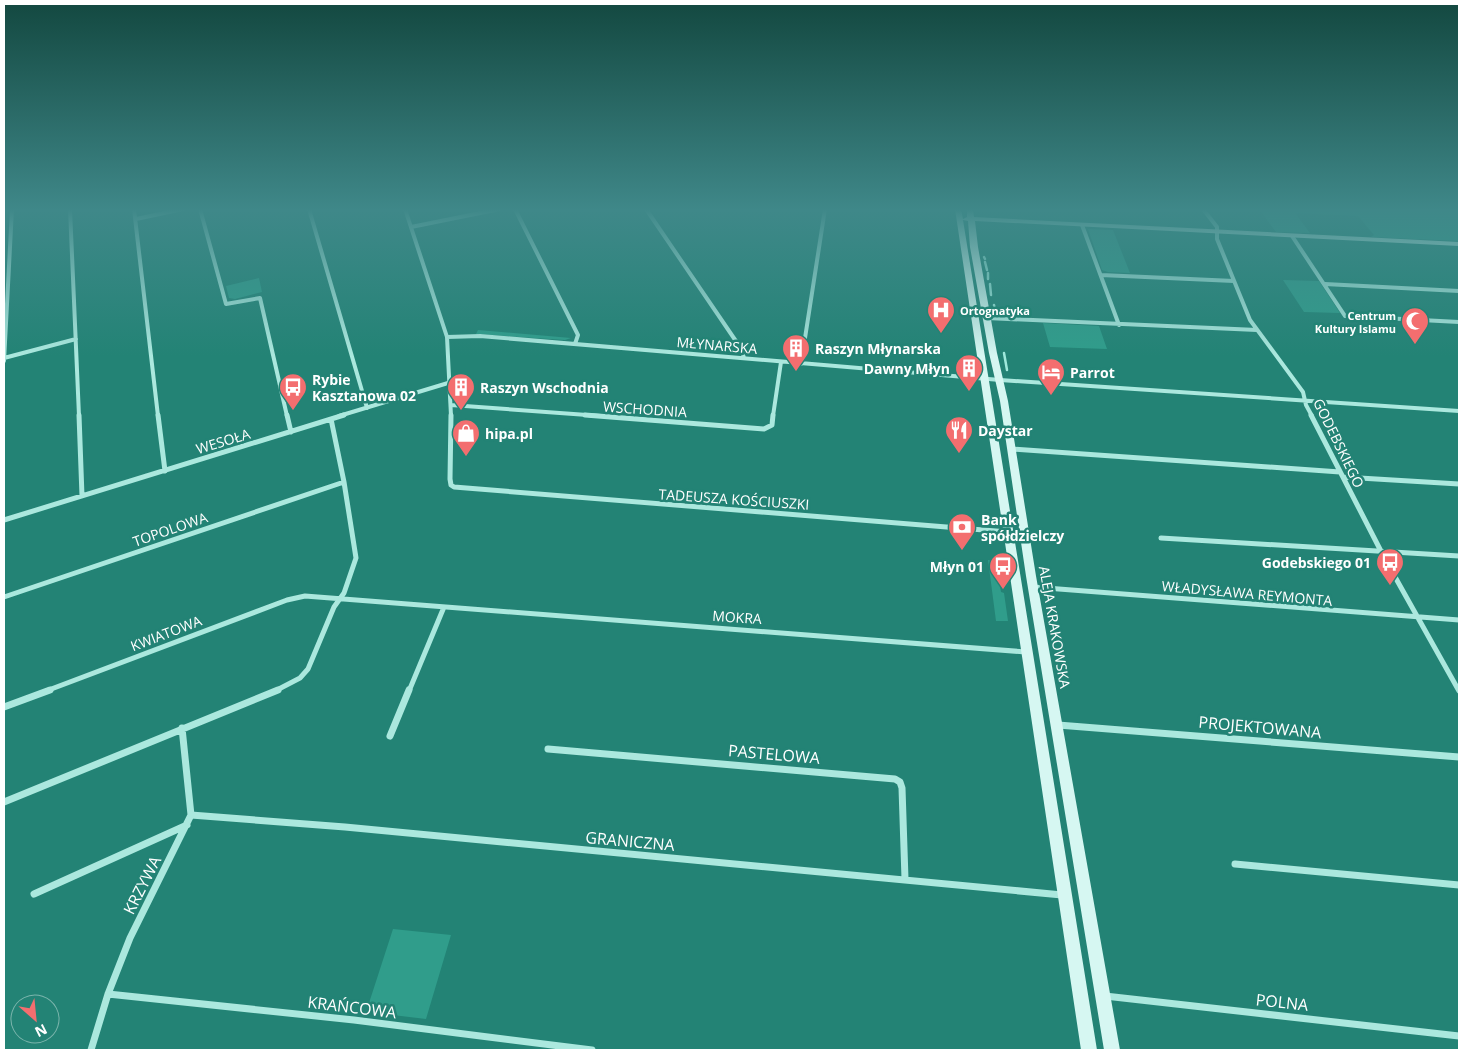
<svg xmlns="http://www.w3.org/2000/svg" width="1463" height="1054" font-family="'Open Sans',sans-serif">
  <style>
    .green { fill: #309d8b }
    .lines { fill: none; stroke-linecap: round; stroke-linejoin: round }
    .stream { stroke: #9fe9dc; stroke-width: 2.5 }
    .street-far2 { stroke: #abe8de; stroke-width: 4 }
    .street-far1 { stroke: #abe8de; stroke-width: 5 }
    .street { stroke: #abe8de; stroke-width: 7 }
    .secondary { fill: #d6f7f2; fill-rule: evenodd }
    .labels { text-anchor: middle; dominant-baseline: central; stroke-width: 5; stroke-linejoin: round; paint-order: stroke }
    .far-poi-label { font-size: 11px; font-weight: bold; fill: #fff; stroke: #238375; text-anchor: start }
    .street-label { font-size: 14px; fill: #fff; stroke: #238375 }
    .poi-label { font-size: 14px; font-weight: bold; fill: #fff; stroke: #238375; text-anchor: start }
    .near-street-label { font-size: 16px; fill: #fff; stroke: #238375 }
  </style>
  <rect width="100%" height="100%" fill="#238375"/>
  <path class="green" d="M 1259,209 L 1459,209 L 1459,241 L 1371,237 L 1374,235 L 1358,216 L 1295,213 L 1310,233 L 1276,232 Z
    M 1088,229 L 1113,230 L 1130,273 L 1108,272 L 1102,270 Z
    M 259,278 L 262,292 L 235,299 L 229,298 L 226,286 Z
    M 1283,280 L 1319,281 L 1340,313 L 1304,312 Z
    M 1043,323 L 1099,326 L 1107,349 L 1050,347 Z
    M 478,330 L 571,338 L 565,340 L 476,334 Z
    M 988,560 L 999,562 L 1003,586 L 1000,586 L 1001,592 L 1004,593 L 1008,621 L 996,621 Z
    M 393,929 L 451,935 L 426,1019 L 376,1013 L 371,1009 L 369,1003 Z"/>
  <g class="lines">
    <path class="stream" d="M 984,257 L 985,259
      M 985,262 L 987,270
      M 988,273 L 988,279
      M 990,284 L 991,295
      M 994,305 L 996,315
      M 1004,353 L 1007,370"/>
    <path class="street-far2" d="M 70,209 L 79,416
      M 134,209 L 158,416
      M 200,209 L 226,304 L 260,298 L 287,416
      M 309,209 L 367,408
      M 405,209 L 447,337 L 451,416
      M 515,209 L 578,335 L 575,344
      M 646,209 L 742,350 L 744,358
      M 1203,209 L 1217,227 L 1217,239 L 1250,320 L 1303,392 L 1306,405 L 1312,416
      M 136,219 L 183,209
      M 1082,225 L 1119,325
      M 411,227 L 500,209
      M 1292,236 L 1345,316 L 1459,322
      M 1101,275 L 1234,281
      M 1325,284 L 1459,291
      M 987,318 L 1257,330
      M 447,337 L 480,336 L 1000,380 L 1459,411
      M 4,358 L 76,339
      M 4,361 L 12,209
      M 801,364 L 825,209
      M 451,405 L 601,416
      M 339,416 L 448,383
      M 773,416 L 781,362"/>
    <path class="street-far1" d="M 79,415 L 82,496
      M 158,415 L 165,471
      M 287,415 L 291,432
      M 451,415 L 450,479 L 451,485 L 454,487 L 1008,532
      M 585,415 L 764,429 L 772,425 L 773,415
      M 1311,415 L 1385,559 L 1459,691
      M 1012,449 L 1340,472
      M 1343,477 L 1459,484
      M 4,520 L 344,415
      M 1161,538 L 1459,556
      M 1033,587 L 1459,620
      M 4,597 L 344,482
      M 46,691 L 287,600 L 305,596 L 1026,652
      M 275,691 L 300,678 L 308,669 L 334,607 L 344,593 L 356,558 L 344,482 L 331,419
      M 409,691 L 444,607"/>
    <path class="street" d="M 4,707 L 50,690
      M 1058,725 L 1459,757
      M 390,736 L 409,690
      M 548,749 L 895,779 L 900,782 L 902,788 L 905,879
      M 4,802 L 278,690
      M 191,815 L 345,827 L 1062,895
      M 1235,864 L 1459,885
      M 34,894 L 187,825
      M 108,994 L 354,1020 L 592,1050
      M 1105,996 L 1459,1036
      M 91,1050 L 108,994 L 130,938 L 191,815 L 182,728"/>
    <path class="secondary" d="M 955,209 L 961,209 L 963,219 L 967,217 L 967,209 L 973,209 L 974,217 L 1459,242 L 1459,246 L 975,221 L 978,247 L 997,353 L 1008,401 L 1036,576 L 1120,1050 L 1104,1050 L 1026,576 L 1000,401 L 989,353 L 970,247 L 968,221 L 963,220 L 1097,1050 L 1081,1050 Z"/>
  </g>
  <linearGradient id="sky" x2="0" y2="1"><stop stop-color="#134840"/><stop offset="0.59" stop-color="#3f8889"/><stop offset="1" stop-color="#3f8889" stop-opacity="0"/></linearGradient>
  <rect width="1463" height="356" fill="url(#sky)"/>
  <defs>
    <g id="hospital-pin" transform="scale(1.4375)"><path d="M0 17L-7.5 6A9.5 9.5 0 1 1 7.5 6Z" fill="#f36e6f" stroke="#238375"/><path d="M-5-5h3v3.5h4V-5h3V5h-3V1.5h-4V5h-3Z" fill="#fff"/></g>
    <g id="mosque-pin" transform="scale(1.4375)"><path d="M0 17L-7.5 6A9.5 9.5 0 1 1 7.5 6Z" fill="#f36e6f" stroke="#238375"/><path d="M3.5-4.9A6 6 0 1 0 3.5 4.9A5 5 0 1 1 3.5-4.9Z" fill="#fff"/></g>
    <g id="building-pin" transform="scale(1.4375)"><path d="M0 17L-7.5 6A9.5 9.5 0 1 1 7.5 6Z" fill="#f36e6f" stroke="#238375"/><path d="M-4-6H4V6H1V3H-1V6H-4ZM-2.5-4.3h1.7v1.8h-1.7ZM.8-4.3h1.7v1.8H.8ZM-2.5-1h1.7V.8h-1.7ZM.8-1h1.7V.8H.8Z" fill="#fff"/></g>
    <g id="hotel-pin" transform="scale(1.4375)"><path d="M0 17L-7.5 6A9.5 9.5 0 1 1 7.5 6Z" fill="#f36e6f" stroke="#238375"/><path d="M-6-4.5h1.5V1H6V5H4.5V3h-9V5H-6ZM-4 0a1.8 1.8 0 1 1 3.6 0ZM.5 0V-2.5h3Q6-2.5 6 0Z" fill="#fff"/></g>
    <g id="bus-pin" transform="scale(1.4375)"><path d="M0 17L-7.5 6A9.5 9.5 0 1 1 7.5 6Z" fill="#f36e6f" stroke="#238375"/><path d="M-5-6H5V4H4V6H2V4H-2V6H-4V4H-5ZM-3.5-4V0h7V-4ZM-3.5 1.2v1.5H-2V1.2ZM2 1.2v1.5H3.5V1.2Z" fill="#fff"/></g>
    <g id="restaurant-pin" transform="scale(1.4375)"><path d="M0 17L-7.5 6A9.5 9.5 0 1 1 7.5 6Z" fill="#f36e6f" stroke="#238375"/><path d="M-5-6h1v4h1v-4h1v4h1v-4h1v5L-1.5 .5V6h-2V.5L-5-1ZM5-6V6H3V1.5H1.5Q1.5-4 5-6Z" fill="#fff"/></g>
    <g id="shop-pin" transform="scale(1.4375)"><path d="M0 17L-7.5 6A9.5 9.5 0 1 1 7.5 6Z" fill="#f36e6f" stroke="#238375"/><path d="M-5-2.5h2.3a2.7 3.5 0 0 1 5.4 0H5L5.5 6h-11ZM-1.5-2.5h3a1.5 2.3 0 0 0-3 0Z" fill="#fff"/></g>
    <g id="bank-pin" transform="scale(1.4375)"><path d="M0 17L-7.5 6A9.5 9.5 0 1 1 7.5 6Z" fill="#f36e6f" stroke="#238375"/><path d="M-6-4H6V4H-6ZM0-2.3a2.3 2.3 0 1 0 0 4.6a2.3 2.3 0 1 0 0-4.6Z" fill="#fff"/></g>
  </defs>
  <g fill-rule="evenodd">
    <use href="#hospital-pin" x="941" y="310"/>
    <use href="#mosque-pin" x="1415" y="321"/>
    <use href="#building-pin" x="796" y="348"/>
    <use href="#building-pin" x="969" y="368"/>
    <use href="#hotel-pin" x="1051" y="372"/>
    <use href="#bus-pin" x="293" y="387"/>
    <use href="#building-pin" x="461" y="387"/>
    <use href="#restaurant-pin" x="959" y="430"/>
    <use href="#shop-pin" x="466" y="433"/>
    <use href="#bank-pin" x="962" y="527"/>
    <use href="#bus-pin" x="1390" y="562"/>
    <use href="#bus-pin" x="1003" y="566"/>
  </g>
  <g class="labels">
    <g class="far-poi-label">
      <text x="960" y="310">Ortognatyka</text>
      <text x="1396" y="315" text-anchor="end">Centrum<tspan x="1396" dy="13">Kultury Islamu</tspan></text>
    </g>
    <g class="street-label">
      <text transform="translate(717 345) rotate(5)">MŁYNARSKA</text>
      <text transform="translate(645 409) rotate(4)">WSCHODNIA</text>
      <text transform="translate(223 441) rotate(-17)">WESOŁA</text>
      <text transform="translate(1339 443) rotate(64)">GODEBSKIEGO</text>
      <text transform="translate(734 499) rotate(4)">TADEUSZA KOŚCIUSZKI</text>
      <text transform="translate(170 529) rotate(-19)">TOPOLOWA</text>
      <text transform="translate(1247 593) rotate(5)">WŁADYSŁAWA REYMONTA</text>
      <text transform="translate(737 617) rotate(4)">MOKRA</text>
      <text transform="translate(1055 627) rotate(80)">ALEJA KRAKOWSKA</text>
      <text transform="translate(166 633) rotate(-21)">KWIATOWA</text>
    </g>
    <g class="poi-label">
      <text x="815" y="348">Raszyn Młynarska</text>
      <text x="950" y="368" text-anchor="end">Dawny Młyn</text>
      <text x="1070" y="372">Parrot</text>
      <text x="312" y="379">Rybie<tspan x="312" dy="16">Kasztanowa 02</tspan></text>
      <text x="480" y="387">Raszyn Wschodnia</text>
      <text x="978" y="430">Daystar</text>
      <text x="485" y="433">hipa.pl</text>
      <text x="981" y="519">Bank<tspan x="981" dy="16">spółdzielczy</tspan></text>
      <text x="1371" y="562" text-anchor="end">Godebskiego 01</text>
      <text x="984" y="566" text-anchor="end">Młyn 01</text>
    </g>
    <g class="near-street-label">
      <text transform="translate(1260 727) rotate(5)">PROJEKTOWANA</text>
      <text transform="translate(774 754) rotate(5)">PASTELOWA</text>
      <text transform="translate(630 841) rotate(5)">GRANICZNA</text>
      <text transform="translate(142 885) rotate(-63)">KRZYWA</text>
      <text transform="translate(1282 1002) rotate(6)">POLNA</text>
      <text transform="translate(352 1007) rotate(7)">KRAŃCOWA</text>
    </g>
  </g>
  <rect width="1463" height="1054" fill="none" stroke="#ffffff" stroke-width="10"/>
  <g transform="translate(35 1019) rotate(153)"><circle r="24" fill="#238375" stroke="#7bb5ac"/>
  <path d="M0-4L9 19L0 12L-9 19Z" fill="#f36e6f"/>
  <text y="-8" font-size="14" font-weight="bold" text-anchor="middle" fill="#ffffff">N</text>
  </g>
</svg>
